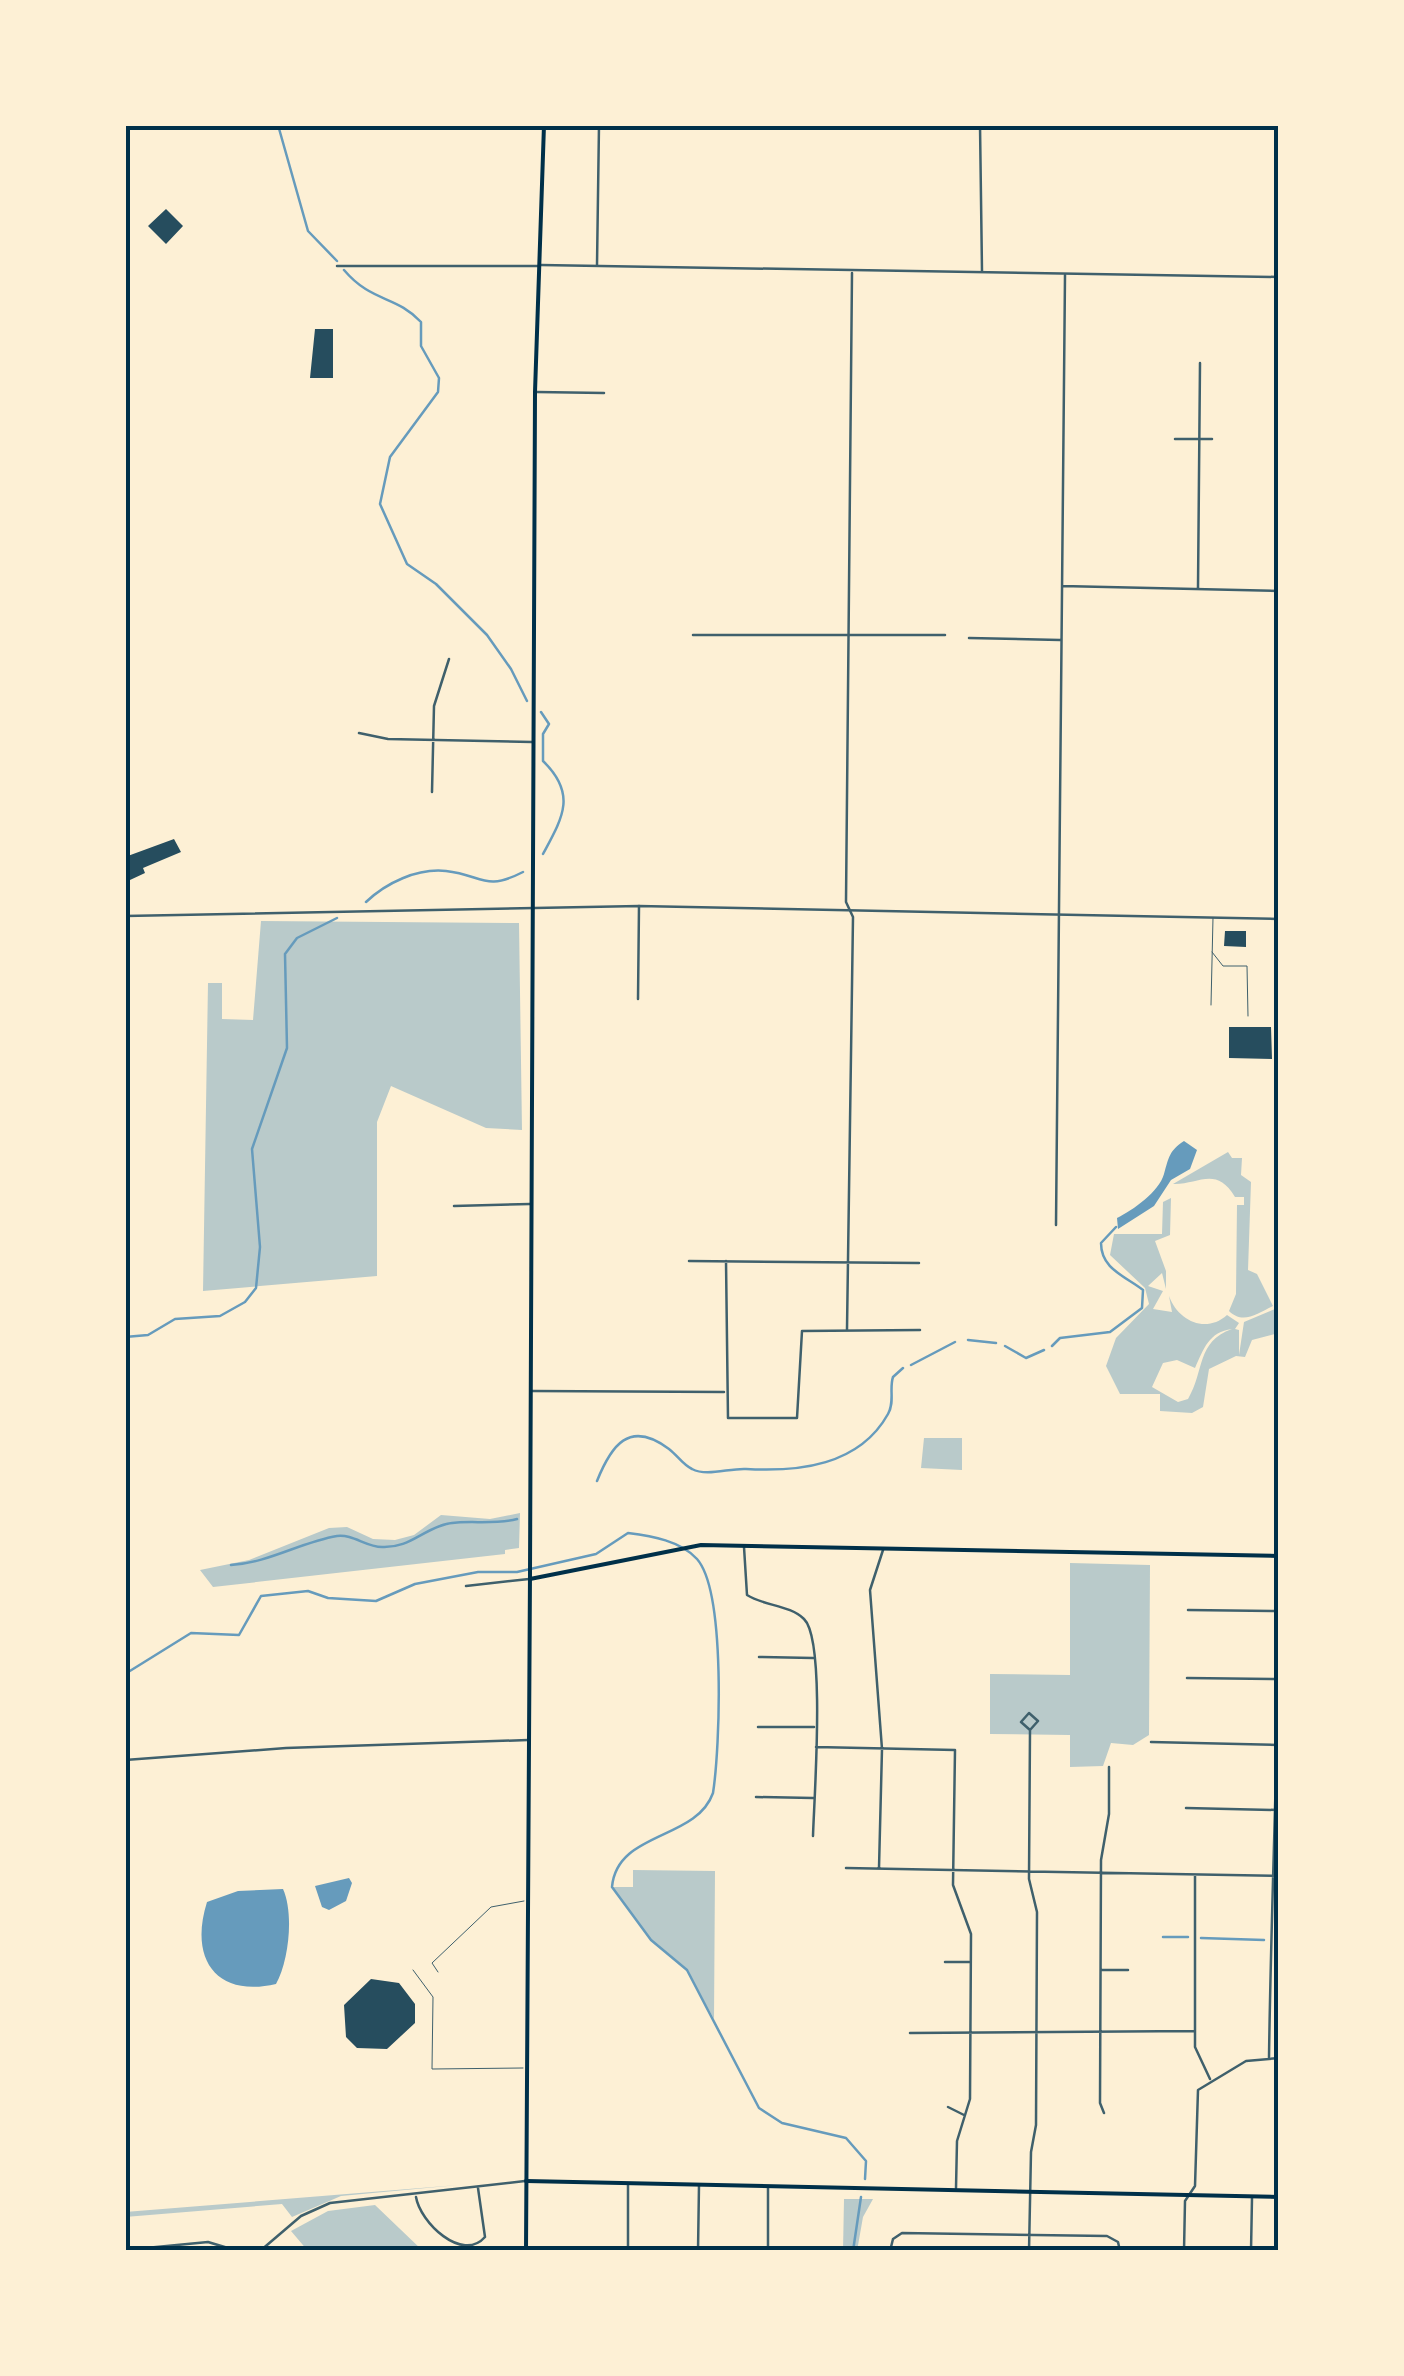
<svg xmlns="http://www.w3.org/2000/svg" width="1404" height="2376" font-family="Manrope,sans-serif">
  <style>
    .green { fill: #b9caca; fill-rule: evenodd }
    .water { fill: #669bbc }
    .lines { fill: none; stroke-linecap: round; stroke-linejoin: round }
    .stream { stroke: #669bbc; stroke-width: 2.5 }
    .building { fill: #264d5e }
    .service { stroke: #3f606c; stroke-width: 1 }
    .minor { stroke: #3f606c; stroke-width: 2.5 }
    .tertiary { stroke: #3f606c; stroke-width: 2.5 }
    .secondary { stroke: #003049; stroke-width: 4 }
    .primary { stroke: #003049; stroke-width: 4 }
    .neatline { fill: none; stroke: #003049; stroke-width: 4 }
  </style>
  <rect width="100%" height="100%" fill="#fdf0d5"/>
  <path class="green" d="M 261,921 L 519,923 L 522,1130 L 486,1128 L 391,1086 L 377,1122 L 377,1276 L 203,1291 L 208,983 L 222,983 L 222,1019 L 253,1020 Z
    M 1228,1152 L 1232,1158 L 1242,1158 L 1241,1175 L 1251,1182 L 1248,1270 L 1257,1274 L 1273,1306 C 1258,1313 1243,1325 1229,1311 L 1236,1294 L 1237,1205 L 1244,1205 L 1244,1197 L 1235,1197 C 1216,1165 1198,1185 1173,1184 Z
    M 1171,1198 L 1170,1235 L 1155,1241 L 1166,1271 L 1166,1289 L 1162,1273 L 1148,1286 L 1163,1291 L 1153,1309 L 1172,1312 L 1169,1296 C 1178,1321 1206,1334 1227,1315 L 1239,1323 L 1235,1329 L 1239,1330 L 1239,1355 L 1244,1322 L 1275,1309 L 1279,1333 L 1252,1340 L 1245,1357 L 1236,1356 L 1209,1369 L 1203,1407 L 1192,1413 L 1160,1411 L 1160,1394 L 1120,1394 L 1106,1366 L 1116,1338 L 1149,1304 L 1145,1288 L 1110,1255 L 1114,1234 L 1162,1234 L 1163,1202 ZM 1232,1329 C 1196,1342 1205,1370 1188,1399 L 1178,1402 L 1152,1387 L 1163,1363 L 1177,1360 L 1195,1368 C 1204,1348 1209,1332 1232,1329 Z
    M 924,1438 L 962,1438 L 962,1470 L 921,1468 Z
    M 520,1513 L 519,1548 L 505,1550 L 505,1554 L 213,1587 L 200,1570 L 249,1560 L 329,1528 L 347,1527 L 373,1539 L 395,1540 L 414,1535 L 441,1515 L 490,1519 Z
    M 1070,1563 L 1150,1565 L 1149,1735 L 1133,1745 L 1111,1743 L 1103,1766 L 1070,1767 L 1070,1735 L 990,1734 L 990,1674 L 1070,1675 Z
    M 633,1870 L 715,1871 L 714,2019 L 687,1970 L 651,1940 L 612,1887 L 633,1887 Z
    M 458,2185 L 341,2196 L 292,2217 L 282,2204 L 125,2217 L 125,2212 Z
    M 844,2199 L 873,2199 L 863,2217 L 857,2251 L 843,2251 Z
    M 375,2205 L 423,2251 L 308,2251 L 291,2231 L 328,2211 Z"/>
  <path class="water" d="M 1184,1141 L 1197,1150 L 1190,1169 L 1171,1180 L 1154,1206 L 1118,1229 L 1117,1218 C 1133,1210 1159,1192 1164,1174 C 1169,1157 1169,1151 1184,1141 Z
    M 349,1878 L 352,1883 L 346,1901 L 329,1910 L 322,1907 L 315,1886 Z
    M 283,1889 C 294,1913 289,1961 276,1984 C 216,1998 189,1959 207,1902 L 238,1891 Z"/>
  <g class="lines">
    <path class="stream" d="M 278,125 L 308,231 L 337,261
      M 344,270 C 372,303 396,295 421,322 L 421,346 L 439,378 L 438,392 L 390,457 L 380,504 L 407,564 L 436,584 L 487,635 L 511,669 L 527,701
      M 541,712 L 549,724 L 543,734 L 543,761 C 577,794 563,817 543,854
      M 366,902 C 386,883 417,868 446,871 C 483,875 484,892 523,872
      M 125,1337 L 148,1335 L 175,1319 L 220,1316 L 245,1302 L 256,1288 L 260,1247 L 252,1149 L 287,1048 L 285,954 L 297,938 L 337,918
      M 968,1340 L 996,1343
      M 1005,1346 L 1026,1358 L 1044,1350
      M 1052,1346 L 1060,1338 L 1110,1332 L 1142,1308 L 1143,1290 C 1125,1276 1101,1269 1101,1243 L 1116,1227
      M 911,1365 L 955,1342
      M 597,1481 C 611,1446 629,1419 669,1449 C 677,1455 683,1465 692,1469 C 707,1477 729,1468 746,1469 C 798,1472 859,1466 888,1414 C 895,1402 889,1389 893,1377 L 903,1368
      M 231,1565 C 268,1563 301,1542 337,1536 C 353,1534 366,1547 382,1547 C 407,1548 418,1534 440,1526 C 459,1518 493,1526 517,1519
      M 125,1674 L 191,1633 L 239,1635 L 261,1596 L 308,1591 L 328,1598 L 376,1601 L 415,1584 L 478,1572 L 517,1572 L 596,1554 L 628,1533 C 652,1536 681,1541 697,1559 C 726,1592 720,1748 713,1793 C 696,1841 617,1831 612,1887 L 651,1940 L 687,1970 L 759,2108 L 782,2123 L 846,2138 L 866,2161 L 865,2179
      M 1163,1937 L 1188,1937
      M 1201,1938 L 1264,1940
      M 1277,1940 L 1279,1940
      M 853,2251 L 861,2197"/>
  </g>
  <path class="building" d="M 166,209 L 183,226 L 166,244 L 148,226 Z
    M 315,329 L 333,329 L 333,378 L 310,378 Z
    M 174,839 L 181,852 L 143,868 L 145,873 L 130,880 L 125,857 Z
    M 1225,931 L 1246,931 L 1246,947 L 1224,946 Z
    M 1229,1027 L 1271,1027 L 1272,1059 L 1229,1058 Z
    M 371,1979 L 399,1983 L 415,2004 L 415,2023 L 387,2049 L 357,2048 L 346,2037 L 344,2005 Z"/>
  <g class="lines">
    <path class="service" d="M 1212,952 L 1223,966 L 1247,966 L 1248,1016
      M 1211,1005 L 1213,918
      M 413,1970 L 433,1997 L 432,2069 L 523,2068
      M 438,1972 L 432,1963 L 491,1907 L 524,1901"/>
    <path class="minor" d="M 980,125 L 982,271
      M 597,265 L 599,125
      M 337,266 L 539,266
      M 537,392 L 604,393
      M 1175,439 L 1212,439
      M 1062,586 L 1279,591
      M 1198,588 L 1200,363
      M 693,635 L 945,635
      M 969,638 L 1060,640
      M 359,733 L 388,739 L 532,742
      M 432,792 L 434,706 L 449,659
      M 638,999 L 639,906
      M 454,1206 L 530,1204
      M 1056,1225 L 1065,275
      M 689,1261 L 919,1263
      M 726,1261 L 728,1418 L 797,1418 L 802,1331 L 920,1330
      M 847,1329 L 853,917 L 846,902 L 852,273
      M 532,1391 L 724,1392
      M 744,1547 L 747,1595 C 764,1606 790,1605 804,1619 C 826,1640 814,1799 813,1836
      M 466,1586 L 529,1579
      M 1188,1610 L 1277,1611
      M 759,1657 L 813,1658
      M 1187,1678 L 1277,1679
      M 758,1727 L 814,1727
      M 1151,1742 L 1278,1745
      M 816,1747 L 955,1750 L 953,1885 L 971,1934 L 970,2099 L 957,2141 L 956,2188
      M 125,1760 L 286,1748 L 528,1740
      M 756,1797 L 813,1798
      M 1186,1808 L 1277,1810
      M 846,1868 L 1279,1876
      M 879,1868 L 882,1749 L 870,1590 L 883,1550
      M 1195,1876 L 1195,2047 L 1210,2079
      M 945,1962 L 969,1962
      M 1102,1970 L 1128,1970
      M 910,2033 L 1195,2031
      M 1269,2058 C 1271,1907 1278,1757 1279,1605
      M 948,2107 L 964,2115
      M 1104,2113 L 1100,2103 L 1101,1860 L 1109,1814 L 1109,1767
      M 416,2197 C 420,2222 462,2263 485,2237 L 478,2188
      M 125,2250 L 208,2242 L 238,2251
      M 260,2251 L 301,2216 L 330,2203 L 525,2181
      M 628,2251 L 628,2184
      M 698,2251 L 699,2185
      M 768,2251 L 768,2188
      M 890,2251 L 893,2239 L 902,2233 L 1107,2236 L 1118,2242 L 1120,2251
      M 1029,2251 L 1031,2152 L 1036,2125 L 1037,1912 L 1029,1879 L 1030,1730 L 1038,1721 L 1029,1713 L 1021,1722 L 1030,1730
      M 1184,2251 L 1185,2201 L 1195,2186 L 1198,2090 L 1246,2061 L 1279,2058
      M 1251,2251 L 1252,2198"/>
    <path class="tertiary" d="M 541,265 L 1279,277
      M 125,916 L 639,906 L 1279,919"/>
    <path class="secondary" d="M 530,1573 L 535,392 L 544,125
      M 526,2181 L 1279,2197"/>
    <path class="primary" d="M 530,1579 L 701,1545 L 1279,1556
      M 526,2251 L 530,1573"/>
  </g>
  <rect width="1404" height="2376" fill="none" stroke="#fdf0d5" stroke-width="255"/>
  <rect x="128" y="128" width="1148" height="2120" class="neatline"/>
</svg>
